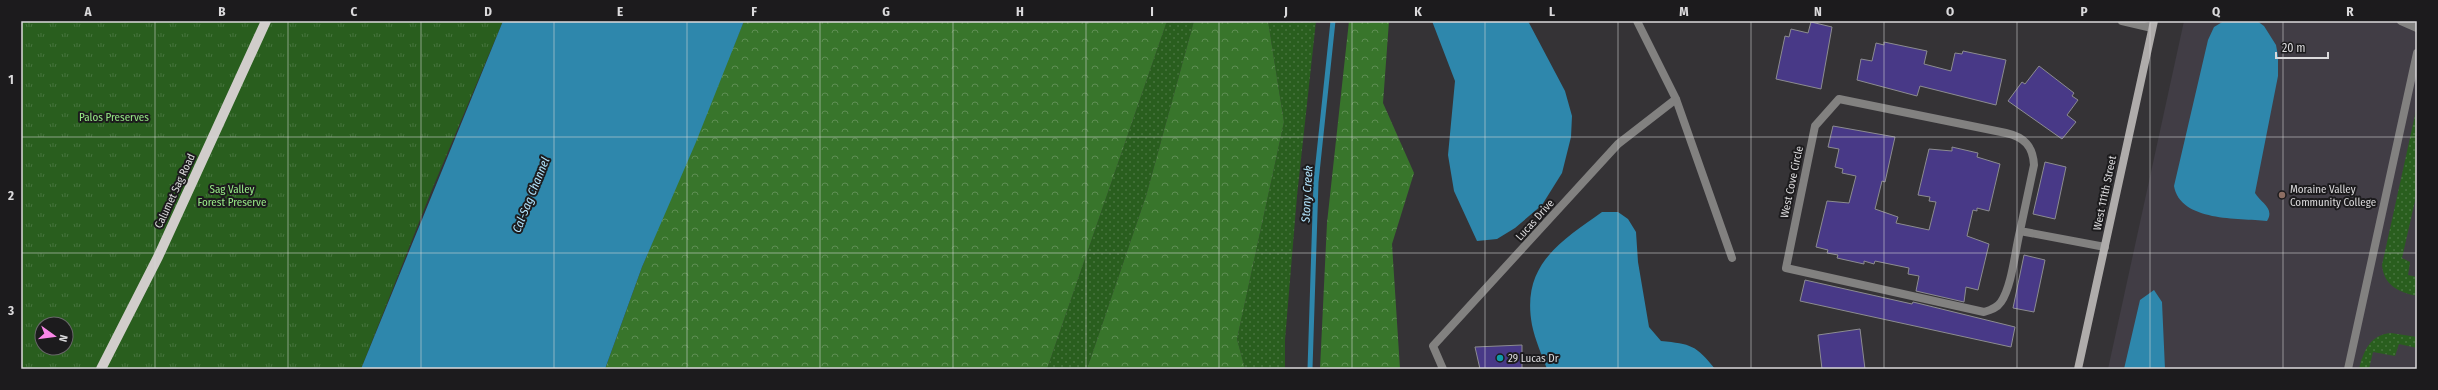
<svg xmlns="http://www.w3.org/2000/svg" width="2438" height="390" font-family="'Fira Sans Condensed',sans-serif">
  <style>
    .built { fill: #413d45 }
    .grass { fill: url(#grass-dots) }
    .forest { fill: url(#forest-crowns) }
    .park { fill: url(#park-tufts); fill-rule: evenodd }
    .water { fill: #2e87ac }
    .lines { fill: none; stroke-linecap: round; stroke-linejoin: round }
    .stream { stroke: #2e87ac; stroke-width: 5 }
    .building { fill: #483987; stroke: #8c8c90 }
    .street { stroke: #828180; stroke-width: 8 }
    .secondary { stroke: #afacab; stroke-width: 8 }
    .primary { stroke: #d1cdcb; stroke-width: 10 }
    .grid { fill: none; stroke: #dbdadc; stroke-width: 1; stroke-opacity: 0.55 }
    .education-dot { fill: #8d6e63; stroke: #1c1b1d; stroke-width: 1.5 }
    .culture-dot { fill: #0f9aa8; stroke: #1c1b1d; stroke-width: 1.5 }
    .labels { text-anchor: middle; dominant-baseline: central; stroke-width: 4; stroke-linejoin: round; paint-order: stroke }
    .park-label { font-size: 11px; fill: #99eb88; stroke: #1c1b1d }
    .street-label { font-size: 11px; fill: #dbdadc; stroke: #1c1b1d }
    .poi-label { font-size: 11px; fill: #dbdadc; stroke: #1c1b1d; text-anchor: start }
    .water-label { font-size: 12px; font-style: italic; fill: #b2e4fd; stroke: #1c1b1d }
    .neatline { fill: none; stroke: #dbdadc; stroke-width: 1.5 }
    .grid-label { font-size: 13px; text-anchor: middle; font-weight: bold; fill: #dbdadc }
  </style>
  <defs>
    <pattern id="grass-dots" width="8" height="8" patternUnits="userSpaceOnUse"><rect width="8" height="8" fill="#295e1e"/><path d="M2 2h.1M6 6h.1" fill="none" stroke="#47743e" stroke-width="1.8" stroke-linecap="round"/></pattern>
    <pattern id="forest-crowns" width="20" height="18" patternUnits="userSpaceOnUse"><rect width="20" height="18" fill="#38752b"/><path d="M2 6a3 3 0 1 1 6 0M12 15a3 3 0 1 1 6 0" fill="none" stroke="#5e8e53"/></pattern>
    <pattern id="park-tufts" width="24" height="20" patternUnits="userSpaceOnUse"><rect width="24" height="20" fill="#295e1e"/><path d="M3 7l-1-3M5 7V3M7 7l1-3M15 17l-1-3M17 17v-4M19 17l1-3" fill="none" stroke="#47743e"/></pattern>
  </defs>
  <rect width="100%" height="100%" fill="#353336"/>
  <path class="built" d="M 2184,21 L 2417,21 L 2417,369 L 2108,369 Z"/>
  <path class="grass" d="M 1167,21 L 1194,21 L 1146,196 L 1087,369 L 1047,369 Z
    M 1268,21 L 1316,21 L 1297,196 L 1285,340 L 1285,369 L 1245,369 L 1237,339 L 1284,122 Z
    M 2417,106 L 2417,192 L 2402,258 L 2410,262 L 2408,275 L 2417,277 L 2417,296 C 2399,292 2384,286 2382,265 Z
    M 2391,333 L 2417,337 L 2417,348 L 2399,344 L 2395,356 L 2373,352 L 2369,369 L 2359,369 C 2364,350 2370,335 2391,333 Z"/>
  <path class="forest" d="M 744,21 L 1167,21 L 1047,369 L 605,369 L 642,267 Z
    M 1194,21 L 1268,21 L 1284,122 L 1237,339 L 1245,369 L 1087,369 L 1146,196 Z
    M 1349,21 L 1389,21 L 1383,103 L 1414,173 L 1392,244 L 1400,369 L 1320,369 L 1327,223 Z"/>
  <path class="park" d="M 21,21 L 503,21 L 431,192 L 361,369 L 21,369 ZM 42,324 L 66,324 L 66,348 L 42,348 Z"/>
  <path class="water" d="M 503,21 L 744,21 L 696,142 L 642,267 L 605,369 L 361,369 Z
    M 1432,21 L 1528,21 L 1565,91 L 1572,116 L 1571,137 L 1562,173 L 1542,205 L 1515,228 L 1497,239 L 1477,241 L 1454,191 L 1448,155 L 1455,81 Z
    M 2224,21 L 2257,21 L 2264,26 L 2276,45 L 2278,56 L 2278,76 L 2255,193 C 2261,203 2275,208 2267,221 C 2239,218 2180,222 2174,186 L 2208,40 L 2214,27 Z
    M 1602,212 L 1618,212 L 1628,219 L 1636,232 L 1638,262 L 1649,327 L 1661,341 C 1691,344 1696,345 1715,369 L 1547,369 C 1542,355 1535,340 1532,325 C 1521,265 1560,242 1602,212 Z
    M 2154,290 L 2162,302 L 2165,369 L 2124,369 L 2140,300 Z"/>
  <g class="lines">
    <path class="stream" d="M 1310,369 L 1316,182 L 1333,21"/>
  </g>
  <path class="building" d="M 1811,22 L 1832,27 L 1821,89 L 1776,79 L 1785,36 L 1789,37 L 1791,29 L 1808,33 Z
    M 1884,42 L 1927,51 L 1924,64 L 1951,71 L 1955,53 L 1962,54 L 1963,51 L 2006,60 L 1996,105 L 1920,86 L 1917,96 L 1857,80 L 1861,59 L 1872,61 L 1876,43 L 1884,45 Z
    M 2039,66 L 2074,93 L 2072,96 L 2078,100 L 2067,115 L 2076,122 L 2062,139 L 2008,101 L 2022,82 L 2025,84 Z
    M 1833,126 L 1895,137 L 1885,182 L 1882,181 L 1875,209 L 1898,217 L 1896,223 L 1929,230 L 1936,202 L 1929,201 L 1930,197 L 1918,195 L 1929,149 L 1952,151 L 1952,147 L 1978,153 L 1977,157 L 2000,164 L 1989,211 L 1977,208 L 1977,211 L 1973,210 L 1967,236 L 1989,244 L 1978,290 L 1966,287 L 1964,302 L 1916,291 L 1919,276 L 1908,274 L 1909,268 L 1875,261 L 1874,264 L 1864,261 L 1864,264 L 1837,258 L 1838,255 L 1827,253 L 1828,250 L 1816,247 L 1827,201 L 1849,203 L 1856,176 L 1842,173 L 1843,169 L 1835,167 L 1839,149 L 1828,147 Z
    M 2045,162 L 2066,167 L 2055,219 L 2033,214 Z
    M 2024,255 L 2045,260 L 2034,312 L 2013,308 Z
    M 1805,280 L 1912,304 L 1913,302 L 2015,327 L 2011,347 L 1800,301 Z
    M 1860,329 L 1865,369 L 1822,369 L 1818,335 Z
    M 1522,345 L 1522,369 L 1480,369 L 1475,347 Z"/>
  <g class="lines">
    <path class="street" d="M 1637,21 L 1676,99 L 1732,258
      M 2122,21 L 2152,28
      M 2401,21 L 2417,28
      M 2020,231 C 2015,251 2012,286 2001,302 C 1997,308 1991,310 1984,312 L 1786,268 L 1815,126 L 1839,99 L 2006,133 C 2024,137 2033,146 2034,165 L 2020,231 L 2105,247
      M 1443,369 L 1433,346 L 1618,144 L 1676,99
      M 2348,369 L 2417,53"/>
    <path class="secondary" d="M 2078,369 L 2154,21"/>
    <path class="primary" d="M 101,369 L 158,257 L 266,21"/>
  </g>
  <path class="grid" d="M 155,21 L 155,369M 288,21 L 288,369M 421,21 L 421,369M 554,21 L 554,369M 687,21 L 687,369M 820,21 L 820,369M 953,21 L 953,369M 1086,21 L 1086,369M 1219,21 L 1219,369M 1352,21 L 1352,369M 1485,21 L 1485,369M 1618,21 L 1618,369M 1751,21 L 1751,369M 1884,21 L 1884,369M 2017,21 L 2017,369M 2150,21 L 2150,369M 2283,21 L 2283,369M 21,137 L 2417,137M 21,253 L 2417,253"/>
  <circle class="education-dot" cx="2282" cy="195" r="4"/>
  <circle class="culture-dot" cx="1500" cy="358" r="4"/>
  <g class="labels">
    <g class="park-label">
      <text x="114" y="117">Palos Preserves</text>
      <text x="232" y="189">Sag Valley<tspan x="232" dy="13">Forest Preserve</tspan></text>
    </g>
    <g class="street-label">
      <text transform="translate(1792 182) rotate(-78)">West Cove Circle</text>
      <text transform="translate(175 191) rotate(-65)">Calumet Sag Road</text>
      <text transform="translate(2105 193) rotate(-78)">West 111th Street</text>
      <text transform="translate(1535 220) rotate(-48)">Lucas Drive</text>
    </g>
    <g class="poi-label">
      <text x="2290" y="189">Moraine Valley<tspan x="2290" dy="13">Community College</tspan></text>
      <text x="1508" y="358">29 Lucas Dr</text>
    </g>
    <g class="water-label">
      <text transform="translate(1307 194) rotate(-87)">Stony Creek</text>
      <text transform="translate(531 195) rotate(-68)">Cal-Sag Channel</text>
    </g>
  </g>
  <rect width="2438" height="390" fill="none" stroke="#1c1b1d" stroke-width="44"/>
  <g transform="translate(54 336) rotate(104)"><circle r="19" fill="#1c1b1d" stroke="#686769"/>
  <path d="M0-3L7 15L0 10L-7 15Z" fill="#fa87e8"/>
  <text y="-6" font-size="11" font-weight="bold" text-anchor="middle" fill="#dbdadc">N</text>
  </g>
  <path d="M2276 52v6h52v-6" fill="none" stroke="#dbdadc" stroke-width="2"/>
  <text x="2282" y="52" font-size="12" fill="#dbdadc" stroke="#1c1b1d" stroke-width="3" paint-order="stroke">20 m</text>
  <rect x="22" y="22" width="2394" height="346" class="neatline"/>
  <g class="grid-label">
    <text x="88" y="16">A</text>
    <text x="222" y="16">B</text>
    <text x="354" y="16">C</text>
    <text x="488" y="16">D</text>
    <text x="620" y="16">E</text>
    <text x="754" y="16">F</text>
    <text x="886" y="16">G</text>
    <text x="1020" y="16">H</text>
    <text x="1152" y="16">I</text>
    <text x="1286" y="16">J</text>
    <text x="1418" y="16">K</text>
    <text x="1552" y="16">L</text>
    <text x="1684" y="16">M</text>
    <text x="1818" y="16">N</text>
    <text x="1950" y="16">O</text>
    <text x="2084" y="16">P</text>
    <text x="2216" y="16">Q</text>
    <text x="2350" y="16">R</text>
    <text x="11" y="84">1</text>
    <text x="11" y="200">2</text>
    <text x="11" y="315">3</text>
  </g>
</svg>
